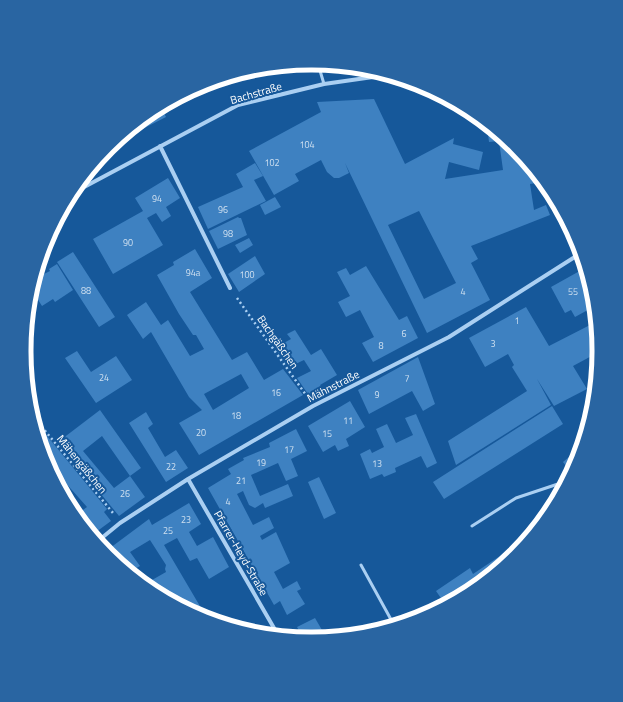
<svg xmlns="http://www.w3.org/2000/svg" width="623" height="702" font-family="'Titillium Web',sans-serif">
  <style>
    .building { fill: #3e81c1; fill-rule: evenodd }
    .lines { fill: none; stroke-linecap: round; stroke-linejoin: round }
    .path { stroke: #aacff2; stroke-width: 2.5; stroke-dasharray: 2 3; stroke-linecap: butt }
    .lane { stroke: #aacff2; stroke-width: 3 }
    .street { stroke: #aacff2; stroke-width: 4 }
    .labels { text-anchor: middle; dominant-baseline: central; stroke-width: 4; stroke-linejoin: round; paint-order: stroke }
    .number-label { font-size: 9px; fill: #cfe0f0 }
    .street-label { font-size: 11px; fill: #fff; stroke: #16589a }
    .rim { fill: none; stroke: #fff; stroke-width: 5 }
  </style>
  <rect width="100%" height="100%" fill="#16589a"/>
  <path class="building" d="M 374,99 L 405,164 L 454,138 L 453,144 L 483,152 L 479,170 L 449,162 L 445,179 L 503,170 L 499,141 L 489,142 L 487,125 L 515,148 L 543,182 L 530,184 L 534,210 L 546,205 L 550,215 L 471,246 L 478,259 L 471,263 L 490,300 L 427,333 L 345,163 L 349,173 L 339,178 L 334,178 L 327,172 L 321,160 L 295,174 L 299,181 L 274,195 L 249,151 L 321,112 L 317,102 ZM 419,211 L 456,283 L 424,299 L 388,225 Z
    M 161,107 L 166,117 L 115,143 L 152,112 Z
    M 255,163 L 263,176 L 254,180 L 266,201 L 208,229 L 198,207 L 243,187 L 236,174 Z
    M 168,178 L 180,198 L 166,207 L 171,216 L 162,222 L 156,213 L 147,218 L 163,245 L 113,274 L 93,239 L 143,211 L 135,198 Z
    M 275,197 L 281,207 L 265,215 L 260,205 Z
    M 238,217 L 239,218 L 241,218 L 247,235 L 218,249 L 209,231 Z
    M 249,238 L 253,245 L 240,253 L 235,245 Z
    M 195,249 L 212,278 L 190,292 L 232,360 L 247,352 L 264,380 L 283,369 L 303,395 L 199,455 L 179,423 L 202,410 L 189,397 L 151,332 L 143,339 L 127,315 L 146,302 L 161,325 L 168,320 L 190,356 L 204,349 L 196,335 L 193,335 L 179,314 L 157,275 L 174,265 L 173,262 ZM 241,374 L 249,388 L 213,410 L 204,394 Z
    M 73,252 L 115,317 L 99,327 L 57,262 Z
    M 255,256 L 265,274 L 239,292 L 228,274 Z
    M 57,264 L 73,290 L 55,302 L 53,299 L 42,306 L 31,289 L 34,279 L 50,271 L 49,269 Z
    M 366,266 L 399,320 L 407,316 L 418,338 L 373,362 L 362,343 L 374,337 L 360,310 L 346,317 L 338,302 L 350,296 L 337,272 L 346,268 L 350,275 Z
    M 585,268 L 594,295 L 595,306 L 575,317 L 571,310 L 565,313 L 551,287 Z
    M 526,307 L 549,346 L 590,325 L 595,336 L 597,334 L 599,352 L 573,366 L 587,389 L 554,406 L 537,379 L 551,405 L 456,465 L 448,441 L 527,391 L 512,367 L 514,365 L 508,354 L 485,367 L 469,338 Z
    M 295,330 L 311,355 L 321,349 L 337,375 L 320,385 L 323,390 L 310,397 L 297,378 L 311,371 L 304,360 L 289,367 L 275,348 L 291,339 L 287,334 Z
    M 77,351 L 91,372 L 116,356 L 132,380 L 96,403 L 65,358 Z
    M 418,357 L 435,404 L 423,411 L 412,391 L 369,414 L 358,390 Z
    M 350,401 L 365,427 L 346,439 L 349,446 L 338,451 L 335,445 L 323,452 L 308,426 Z
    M 552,406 L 563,424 L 444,499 L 433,482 Z
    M 100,410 L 141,468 L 130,476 L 102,436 L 83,451 L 114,488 L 130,476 L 145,497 L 119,516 L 58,442 Z
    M 146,412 L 153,424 L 148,428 L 165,457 L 176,450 L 188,468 L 166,482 L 129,423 Z
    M 416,414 L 437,463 L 427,468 L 421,456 L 395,468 L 396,472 L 384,477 L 382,474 L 370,479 L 360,454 L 370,449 L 372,453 L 384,447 L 376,429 L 387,424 L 396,443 L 413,435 L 405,418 Z
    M 34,420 L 107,509 L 104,512 L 111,521 L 92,535 L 76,515 L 87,507 L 47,462 Z
    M 296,429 L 307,451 L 291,459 L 298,476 L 286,481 L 278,463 L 251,475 L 260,496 L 288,484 L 293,496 L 265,508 L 263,503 L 255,508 L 249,505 L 243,491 L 237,494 L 253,525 L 269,517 L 274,528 L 260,536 L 262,540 L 276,532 L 290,563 L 274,572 L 283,589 L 297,581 L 301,589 L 297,591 L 305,604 L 287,615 L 280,601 L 274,605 L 208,488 L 231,474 L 228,469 L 244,460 L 243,458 L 270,447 L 269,443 Z
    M 582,446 L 575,465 L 569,470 L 563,462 Z
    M 319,477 L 336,513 L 324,519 L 308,482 Z
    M 189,503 L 201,524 L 189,532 L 197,546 L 213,537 L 229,567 L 209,579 L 197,558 L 190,561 L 177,538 L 164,545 L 204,613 L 200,616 L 152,590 L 145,584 L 166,572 L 165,569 L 166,565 L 150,540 L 130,552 L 140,566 L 133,570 L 138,573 L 141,578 L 140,580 L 106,551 L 149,519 L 152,525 Z
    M 527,538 L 515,554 L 471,590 L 445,604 L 436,591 L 470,568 L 473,574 Z
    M 315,618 L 326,637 L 303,638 L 297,627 Z"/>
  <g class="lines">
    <path class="path" d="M 237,298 L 306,395
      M 32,415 L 113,513"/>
    <path class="lane" d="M 318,64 L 324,84
      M 472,526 L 516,498 L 567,481
      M 361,565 L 394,625"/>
    <path class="street" d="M 160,146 L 230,288
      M 71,194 L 238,105 L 324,84 L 387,75
      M 188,479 L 278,635
      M 98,541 L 120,523 L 188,479 L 313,406 L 449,337 L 581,253"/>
  </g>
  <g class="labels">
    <g class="number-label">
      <text x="307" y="144">104</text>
      <text x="272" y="162">102</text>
      <text x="157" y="198">94</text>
      <text x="223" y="209">96</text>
      <text x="228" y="233">98</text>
      <text x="128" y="242">90</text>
      <text x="193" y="272">94a</text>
      <text x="247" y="274">100</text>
      <text x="86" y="290">88</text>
      <text x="463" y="291">4</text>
      <text x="573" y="291">55</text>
      <text x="517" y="320">1</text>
      <text x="404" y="333">6</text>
      <text x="493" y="343">3</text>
      <text x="381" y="345">8</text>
      <text x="104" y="377">24</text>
      <text x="407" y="378">7</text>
      <text x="276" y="392">16</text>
      <text x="377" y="394">9</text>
      <text x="236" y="415">18</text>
      <text x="348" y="420">11</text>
      <text x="201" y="432">20</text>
      <text x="327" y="433">15</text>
      <text x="289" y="449">17</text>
      <text x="261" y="462">19</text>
      <text x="377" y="463">13</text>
      <text x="171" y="466">22</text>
      <text x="241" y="480">21</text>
      <text x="125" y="493">26</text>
      <text x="228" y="501">4</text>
      <text x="186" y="519">23</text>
      <text x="168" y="530">25</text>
    </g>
    <g class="street-label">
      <text transform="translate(256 93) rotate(-16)">Bachstraße</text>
      <text transform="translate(278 342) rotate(55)">Bachgäßchen</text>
      <text transform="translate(333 386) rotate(-27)">Mähnstraße</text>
      <text transform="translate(82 464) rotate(51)">Mähengäßchen</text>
      <text transform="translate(241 553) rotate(60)">Pfarrer-Heyd-Straße</text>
    </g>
  </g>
  <path d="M0 0H623V702H0ZM311 70H312A280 280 0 0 1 592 350V352A280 280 0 0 1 312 632H311A280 280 0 0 1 31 352V350A280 280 0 0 1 311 70Z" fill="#2965a2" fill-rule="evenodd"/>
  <path class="rim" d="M311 70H312A280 280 0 0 1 592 350V352A280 280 0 0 1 312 632H311A280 280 0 0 1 31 352V350A280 280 0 0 1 311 70Z"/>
</svg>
